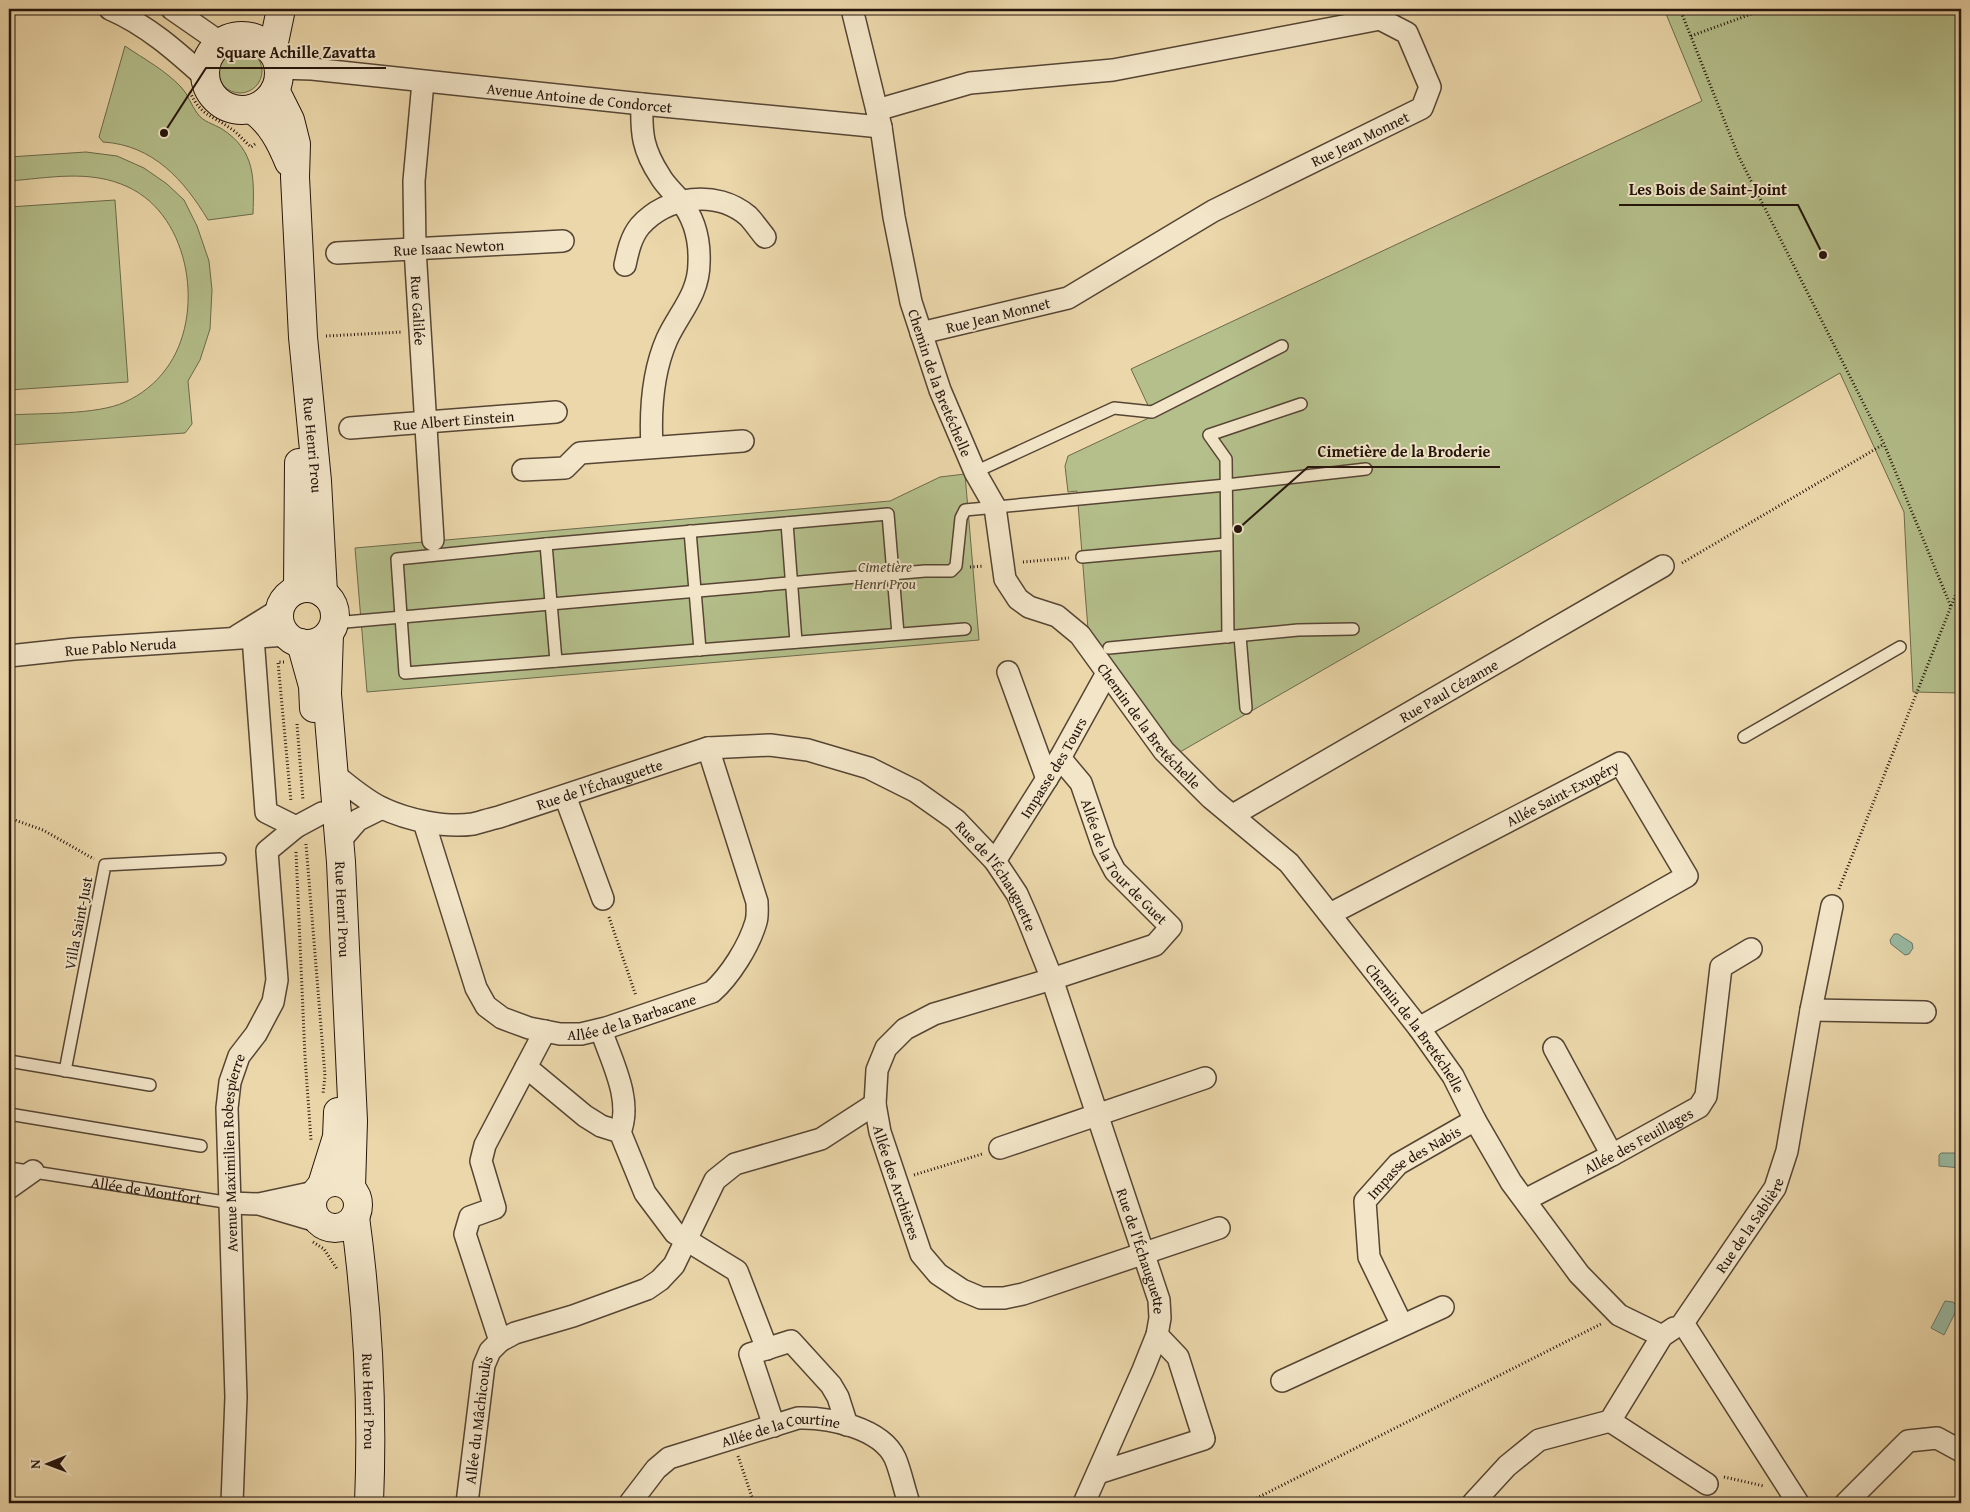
<svg xmlns="http://www.w3.org/2000/svg" width="1970" height="1512" font-family="'Gentium Book Plus',serif">
  <style>
    .green { fill: #b4bf8b; stroke: #6c6a4c }
    .water { fill: #99baa3; stroke: #6a7867 }
    .lines { fill: none; stroke-linecap: round; stroke-linejoin: round }
    .lane-casing { stroke: #564534; stroke-width: 14 }
    .street-casing { stroke: #564534; stroke-width: 24 }
    .secondary-casing { stroke: #24140c; stroke-width: 30 }
    .path { stroke: #24140c; stroke-width: 3; stroke-dasharray: 1 2.5; stroke-linecap: butt }
    .lane { stroke: #f2e5c8; stroke-width: 11 }
    .street { stroke: #f2e5c8; stroke-width: 21 }
    .secondary { stroke: #f2e5c8; stroke-width: 28 }
    .labels { text-anchor: middle; dominant-baseline: central; stroke-width: 4; stroke-linejoin: round; paint-order: stroke }
    .street-label { font-size: 15px; fill: #24140c; stroke: #f2e5c8 }
    .park-label { font-size: 15px; font-style: italic; fill: #4f4732; stroke: #f2e5c8 }
    .leader { fill: none; stroke: #24140c; stroke-width: 2 }
    .callout-dot { fill: #24140c; stroke: #f2e5c8; stroke-width: 2 }
    .callout-label { font-size: 16px; text-anchor: middle; font-weight: bold; fill: #24140c; stroke: #f2e5c8; stroke-width: 4; stroke-linejoin: round; paint-order: stroke }
  </style>
  <rect width="100%" height="100%" fill="#ebd7aa"/>
  <filter id="stains"><feTurbulence type="fractalNoise" baseFrequency=".004" numOctaves="4"/><feColorMatrix values="0 0 0 0 .2 0 0 0 0 .09 0 0 0 0 .02 0 0 0 .5 -.17"/></filter>
  <radialGradient id="worn" r=".72"><stop offset=".6" stop-color="#630" stop-opacity="0"/><stop offset="1" stop-color="#630" stop-opacity=".3"/></radialGradient>
  <path class="green" d="M 1664,9 L 1961,9 L 1961,693 L 1913,692 L 1904,512 L 1840,373 L 1173,756 L 1088,629 L 1077,491 L 1068,492 L 1065,466 L 1068,456 L 1153,416 L 1131,369 L 1702,101 Z
    M 125,46 C 144,59 165,70 181,87 C 188,94 191,105 197,113 C 203,122 214,124 222,129 C 256,151 254,179 253,214 L 208,220 C 184,180 153,145 103,142 L 99,137 Z
    M218 71a22 22 0 1 1 44 0a22 22 0 1 1-44 0Z
    M 86,152 L 117,156 L 144,168 L 167,184 L 184,200 L 197,226 L 209,261 L 212,290 L 210,329 L 200,360 L 188,381 L 192,424 L 185,433 L 9,445 L 9,415 C 40,413 98,415 125,402 C 141,395 156,383 166,369 C 206,316 191,216 128,187 C 90,169 49,178 9,181 L 9,157 Z
    M 115,200 L 128,382 L 9,390 L 9,207 Z
    M 965,474 L 979,640 L 367,692 L 355,548 L 890,501 L 940,477 Z"/>
  <path class="water" d="M 1894,934 L 1898,934 L 1912,943 L 1913,948 L 1909,954 L 1905,955 L 1891,944 L 1890,940 Z
    M 1941,1153 L 1961,1153 L 1961,1168 L 1939,1166 L 1939,1155 Z
    M 1945,1301 L 1953,1302 L 1958,1307 L 1944,1335 L 1931,1328 Z"/>
  <g class="lines">
    <g class="lane-casing">
      <g id="lane">
        <path d="M 975,472 L 1114,408 L 1152,412 L 1282,346"/>
        <path d="M 787,523 L 796,642"/>
        <path d="M 690,531 L 700,650"/>
        <path d="M 546,544 L 556,661"/>
        <path d="M 1082,557 L 1226,544"/>
        <path d="M 334,623 L 925,571 L 951,571 L 956,566 L 961,518 L 965,510 L 1226,485 L 1366,469"/>
        <path d="M 898,634 L 888,514 L 546,544 L 397,559 L 405,673 L 965,629"/>
        <path d="M 1240,636 L 1246,708"/>
        <path d="M 1228,637 L 1226,459 L 1209,435 L 1301,404"/>
        <path d="M 1109,648 L 1298,630 L 1353,629"/>
        <path d="M 1744,737 L 1900,647"/>
        <path d="M 9,1061 L 150,1085"/>
        <path d="M 65,1071 L 105,865 L 220,859"/>
        <path d="M 9,1114 L 201,1146"/>
        <path id="s1" d="M 9,1168 L 231,1203"/>
      </g>
    </g>
    <g class="street-casing">
      <g id="street">
        <path d="M 110,9 C 147,25 176,51 206,78"/>
        <path d="M 172,9 L 221,43"/>
        <path id="s2" d="M 852,9 L 881,127 L 894,217 L 911,302 L 940,390 L 975,472 L 995,507 L 1005,579 L 1018,599 L 1029,607 L 1057,616 L 1080,635 L 1164,751 L 1211,798 L 1289,863 L 1419,1028 L 1453,1076 L 1475,1120 L 1511,1182 L 1579,1274 L 1619,1315 L 1662,1336"/>
        <path id="s3" d="M 279,68 L 312,69 L 642,104 L 881,127"/>
        <path id="s4" d="M 423,82 L 414,181 L 415,249 L 433,540"/>
        <path d="M 642,104 C 641,134 643,150 660,176 C 665,185 673,192 679,199 C 694,217 700,240 699,263 C 699,294 679,313 667,339 C 652,373 650,411 652,447"/>
        <path d="M 877,110 L 970,83 L 1113,70 L 1380,19 L 1407,33 L 1430,87 L 1422,108 L 1213,211 L 1068,298 L 921,333"/>
        <path id="s5" d="M 337,253 L 563,241"/>
        <path d="M 625,265 C 628,251 631,237 640,226 C 667,196 716,189 748,216 C 754,222 759,230 765,237"/>
        <path id="s6" d="M 350,428 L 556,412"/>
        <path d="M 523,470 L 565,468 L 580,453 L 743,441"/>
        <path d="M 237,636 L 279,610"/>
        <path d="M 253,637 L 266,812 L 296,827 L 322,813"/>
        <path id="s7" d="M 9,656 L 74,649 L 287,635"/>
        <path d="M 1008,672 L 1047,779"/>
        <path id="s8" d="M 1060,758 L 1081,783 L 1104,850 L 1115,871 L 1171,927 L 1155,945 L 1052,979 L 934,1014 L 905,1029 L 886,1048 L 877,1070 L 875,1104 L 880,1132 L 921,1254 L 938,1274 L 962,1290 L 981,1298 L 1004,1298 L 1023,1294 L 1219,1228"/>
        <path id="s9" d="M 334,774 C 349,786 365,800 382,808 C 408,820 444,828 473,824 C 481,822 490,819 499,817 L 708,748 L 770,745 L 808,750 L 869,768 L 915,791 L 956,820 L 995,861 L 1017,894 L 1028,919 L 1052,979 L 1159,1300 L 1160,1318 L 1157,1335 L 1143,1370 L 1084,1503"/>
        <path d="M 565,796 L 603,899"/>
        <path id="s10" d="M 1233,815 L 1663,566"/>
        <path id="s11" d="M 424,822 L 476,988 L 486,1006 L 502,1018 L 529,1028 L 560,1034 L 581,1034 L 606,1028 L 712,992 C 730,976 749,946 756,922 C 758,915 757,908 757,902 L 708,748"/>
        <path d="M 339,842 L 358,820 L 382,808"/>
        <path id="s12" d="M 995,861 L 1060,758 L 1107,673"/>
        <path id="s13" d="M 1330,914 L 1620,763 L 1687,876 L 1419,1028"/>
        <path d="M 1811,1010 L 1925,1012"/>
        <path d="M 601,1030 C 611,1060 633,1100 620,1132"/>
        <path d="M 1554,1048 L 1612,1155"/>
        <path d="M 526,1067 L 585,1116 L 601,1126 L 620,1132 L 645,1193 L 675,1233 L 737,1271 L 767,1349"/>
        <path d="M 1000,1148 L 1205,1078"/>
        <path d="M 9,1188 L 33,1171"/>
        <path id="s14" d="M 1525,1200 L 1612,1155 L 1699,1107 L 1706,1096 L 1721,967 L 1751,949"/>
        <path d="M 231,1203 L 259,1204 L 315,1192"/>
        <path d="M 262,1205 L 320,1222"/>
        <path id="s15" d="M 1402,1325 L 1369,1257 L 1365,1201 L 1398,1164 L 1475,1120"/>
        <path d="M 500,1341 L 515,1333 L 573,1316 L 647,1289 L 660,1280 L 674,1265 L 715,1180 L 735,1164 L 821,1139 L 875,1104"/>
        <path d="M 1282,1381 L 1443,1307"/>
        <path d="M 1610,1421 L 1707,1484"/>
        <path d="M 774,1426 L 750,1354 L 791,1341 L 831,1385 L 838,1397 L 847,1425"/>
        <path d="M 1098,1473 L 1204,1439 L 1178,1357 L 1157,1335"/>
        <path id="s16" d="M 232,1503 L 236,1397 L 227,1108 L 230,1082 L 239,1056 L 256,1034 L 273,1002 L 277,980 L 267,851 L 296,827"/>
        <path id="s17" d="M 467,1503 L 484,1365 L 490,1351 L 500,1341 L 465,1234 L 470,1217 L 495,1208 L 481,1161 L 485,1145 L 545,1031"/>
        <path id="s18" d="M 630,1503 L 656,1469 L 669,1458 L 798,1418 C 829,1417 881,1428 895,1458 C 901,1472 904,1489 909,1503"/>
        <path d="M 1473,1503 L 1507,1466 L 1539,1440 L 1610,1421 L 1662,1336 L 1674,1328"/>
        <path id="s19" d="M 1798,1503 L 1683,1323 L 1775,1188 L 1787,1151 L 1811,1010 L 1832,906"/>
        <path d="M 1846,1503 L 1908,1441 L 1937,1438 L 1961,1451"/>
      </g>
    </g>
    <g class="secondary-casing">
      <g id="secondary">
        <circle cx="242" cy="73" r="37"/>
        <path d="M 272,52 L 281,9"/>
        <path id="s20" d="M 275,90 L 290,120 L 296,144 L 295,177 L 303,337 L 317,481 L 323,593"/>
        <path d="M 252,109 C 271,123 280,140 289,162"/>
        <circle cx="307" cy="616" r="28"/>
        <path d="M 298,589 L 299,463"/>
        <path id="s21" d="M 329,634 L 327,694 L 341,862 L 353,1121 L 351,1187"/>
        <path d="M 301,643 L 313,686 L 314,708"/>
        <circle cx="335" cy="1205" r="23"/>
        <path d="M 322,1185 L 337,1137 L 338,1112"/>
        <path id="s22" d="M 355,1217 C 368,1313 373,1407 369,1503"/>
      </g>
    </g>
    <path class="path" d="M 1680,9 L 1738,155 L 1884,444 L 1951,607
      M 1691,36 L 1765,9
      M 190,92 C 201,116 210,114 230,128 C 238,133 244,141 251,147 L 255,144
      M 326,336 L 402,332
      M 1023,562 L 1069,558
      M 1682,563 L 1884,444
      M 970,567 L 984,566
      M 284,662 L 278,662 L 291,802
      M 297,724 L 303,800
      M 9,818 L 43,830 L 94,859
      M 306,844 L 325,1076 L 323,1094
      M 296,852 L 305,1057 L 311,1140
      M 1839,889 L 1961,581
      M 609,917 L 636,996
      M 914,1175 L 982,1154
      M 313,1242 L 324,1249 L 337,1269
      M 738,1456 L 754,1503
      M 1724,1477 L 1764,1486
      M 1247,1503 L 1601,1324"/>
    <use href="#lane" class="lane"/>
    <use href="#street" class="street"/>
    <use href="#secondary" class="secondary"/>
  </g>
  <g class="labels">
    <g class="street-label">
      <text stroke="none"><textPath href="#s3" startOffset="302">Avenue Antoine de Condorcet</textPath></text>
      <text transform="translate(1360 139) rotate(-26)">Rue Jean Monnet</text>
      <text stroke="none"><textPath href="#s5" startOffset="112">Rue Isaac Newton</textPath></text>
      <text stroke="none"><textPath href="#s4" startOffset="229">Rue Galilée</textPath></text>
      <text transform="translate(998 315) rotate(-14)">Rue Jean Monnet</text>
      <text stroke="none"><textPath href="#s2" startOffset="385">Chemin de la Bretéchelle</textPath></text>
      <text stroke="none"><textPath href="#s6" startOffset="104">Rue Albert Einstein</textPath></text>
      <text stroke="none"><textPath href="#s20" startOffset="360">Rue Henri Prou</textPath></text>
      <text stroke="none"><textPath href="#s7" startOffset="112">Rue Pablo Neruda</textPath></text>
      <text stroke="none"><textPath href="#s10" startOffset="249">Rue Paul Cézanne</textPath></text>
      <text stroke="none"><textPath href="#s2" startOffset="805">Chemin de la Bretéchelle</textPath></text>
      <text stroke="none"><textPath href="#s12" startOffset="110">Impasse des Tours</textPath></text>
      <text stroke="none"><textPath href="#s9" startOffset="285">Rue de l'Échauguette</textPath></text>
      <text stroke="none"><textPath href="#s13" startOffset="262">Allée Saint-Exupéry</textPath></text>
      <text stroke="none"><textPath href="#s8" startOffset="124">Allée de la Tour de Guet</textPath></text>
      <text stroke="none"><textPath href="#s9" startOffset="735">Rue de l'Échauguette</textPath></text>
      <text stroke="none"><textPath href="#s21" startOffset="276">Rue Henri Prou</textPath></text>
      <text transform="translate(78 923) rotate(-79)">Villa Saint-Just</text>
      <text stroke="none"><textPath href="#s11" startOffset="349">Allée de la Barbacane</textPath></text>
      <text stroke="none"><textPath href="#s2" startOffset="1210">Chemin de la Bretéchelle</textPath></text>
      <text stroke="none"><textPath href="#s14" startOffset="128">Allée des Feuillages</textPath></text>
      <text stroke="none"><textPath href="#s16" startOffset="351">Avenue Maximilien Robespierre</textPath></text>
      <text stroke="none"><textPath href="#s15" startOffset="195">Impasse des Nabis</textPath></text>
      <text stroke="none"><textPath href="#s8" startOffset="661">Allée des Archières</textPath></text>
      <text stroke="none"><textPath href="#s1" startOffset="139">Allée de Montfort</textPath></text>
      <text stroke="none"><textPath href="#s19" startOffset="332">Rue de la Sablière</textPath></text>
      <text stroke="none"><textPath href="#s9" startOffset="1140">Rue de l'Échauguette</textPath></text>
      <text stroke="none"><textPath href="#s22" startOffset="185">Rue Henri Prou</textPath></text>
      <text stroke="none"><textPath href="#s17" startOffset="84">Allée du Mâchicoulis</textPath></text>
      <text stroke="none"><textPath href="#s18" startOffset="176">Allée de la Courtine</textPath></text>
    </g>
    <g class="park-label">
      <text x="885" y="566">Cimetière<tspan x="885" dy="17">Henri Prou</tspan></text>
    </g>
  </g>
  <path class="leader" d="M164 133L206 68H386M1823 255L1798 205H1619M1238 529L1308 467H1500"/>
  <g class="callout-dot">
    <circle cx="164" cy="133" r="5"/>
    <circle cx="1823" cy="255" r="5"/>
    <circle cx="1238" cy="529" r="5"/>
  </g>
  <g class="callout-label">
    <text x="296" y="58">Square Achille Zavatta</text>
    <text x="1708" y="195">Les Bois de Saint-Joint</text>
    <text x="1404" y="457">Cimetière de la Broderie</text>
  </g>
  <rect width="1970" height="1512" fill="none" stroke="#ebd7aa" stroke-width="30"/>
  <rect x="10" y="10" width="1950" height="1492" fill="none" stroke="#24140c" stroke-width="2.5"/>
  <rect x="15" y="15" width="1940" height="1482" fill="none" stroke="#24140c"/>
  <g transform="translate(48 1464) rotate(269)" stroke="#f2e5c8" stroke-width="4" paint-order="stroke">
  <path d="M0-4L9 19L0 12L-9 19Z" fill="#24140c"/>
  <text y="-8" font-size="14" font-weight="bold" text-anchor="middle" fill="#24140c">N</text>
  </g>
  <rect width="100%" height="100%" filter="url(#stains)"/>
  <rect width="100%" height="100%" fill="url(#worn)"/>
</svg>
